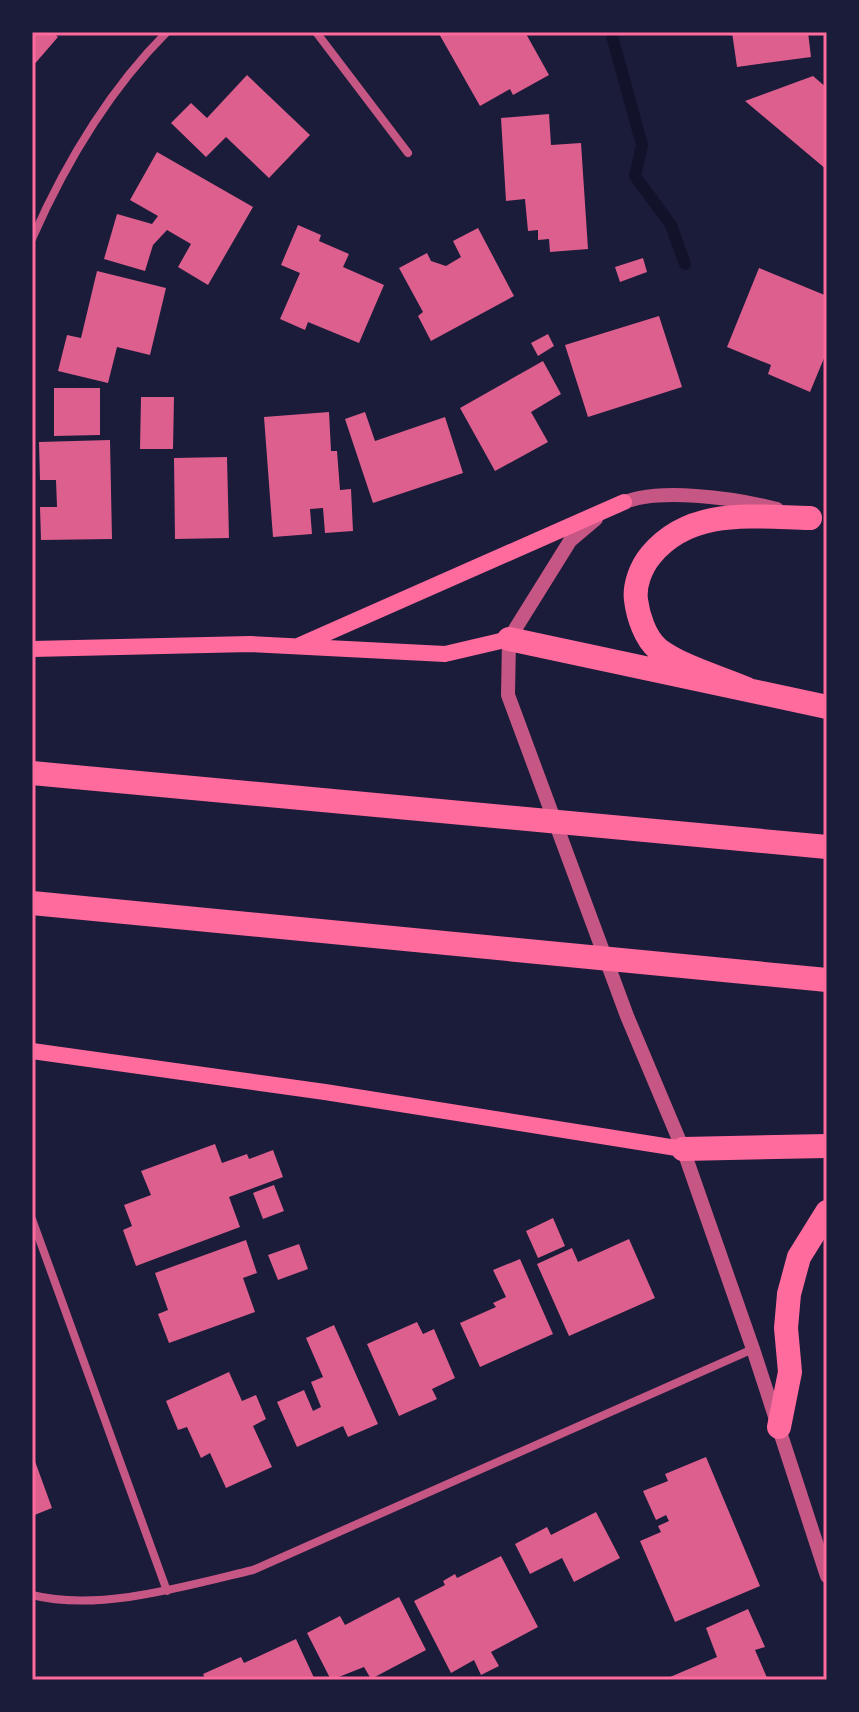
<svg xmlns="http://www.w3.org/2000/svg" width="859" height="1712" font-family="Figtree,sans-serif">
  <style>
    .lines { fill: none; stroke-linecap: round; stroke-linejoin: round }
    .stream { stroke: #12122b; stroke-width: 12 }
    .building { fill: #dd5f8e }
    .minor { stroke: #c65784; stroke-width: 8 }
    .tertiary { stroke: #c65784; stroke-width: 14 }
    .secondary { stroke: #ff6b9d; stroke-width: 16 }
    .motorway { stroke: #ff6b9d; stroke-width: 24 }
    .neatline { fill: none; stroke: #ff6b9d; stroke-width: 3 }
  </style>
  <rect width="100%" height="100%" fill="#1b1b3a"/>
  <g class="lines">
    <path class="stream" d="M 611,32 L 642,145 L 635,176 L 671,225 L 685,264"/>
  </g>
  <path class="building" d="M 32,32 L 52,32 L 58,37 L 32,67 Z
    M 438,32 L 525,32 L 549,75 L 513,95 L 510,89 L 480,106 Z
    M 732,32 L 808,32 L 811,57 L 737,67 Z
    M 247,75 L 310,135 L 269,178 L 226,137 L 206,157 L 171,123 L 191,103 L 207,118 Z
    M 813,76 L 827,88 L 827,170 L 745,101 Z
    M 549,114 L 551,145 L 581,143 L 588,249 L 550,252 L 549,239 L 538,240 L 538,230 L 528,231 L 525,199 L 506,201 L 501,118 Z
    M 157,152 L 253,207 L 208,285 L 178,267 L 191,244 L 167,230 L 153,245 L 145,271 L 104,259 L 117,214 L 152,224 L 158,216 L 130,200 Z
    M 298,225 L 321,235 L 319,241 L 349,254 L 343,267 L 384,285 L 359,343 L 308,322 L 305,330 L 280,319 L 300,273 L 281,265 Z
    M 478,228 L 514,296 L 431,341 L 418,316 L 423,312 L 399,268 L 427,253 L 431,261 L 446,266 L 461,257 L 453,241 Z
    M 643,258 L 647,272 L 620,282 L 615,267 Z
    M 759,268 L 827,296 L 827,351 L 810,392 L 768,374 L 771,365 L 727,347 Z
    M 97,271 L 166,288 L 150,355 L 117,347 L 108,383 L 58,371 L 67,335 L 81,338 Z
    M 659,316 L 682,387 L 588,417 L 565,345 Z
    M 548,334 L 554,346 L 538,356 L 531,343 Z
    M 543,361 L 561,394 L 531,412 L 548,442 L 495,471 L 460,408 Z
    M 54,388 L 100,388 L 100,435 L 54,436 Z
    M 141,397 L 174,397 L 173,449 L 140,449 Z
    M 329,412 L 331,451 L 337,451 L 340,490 L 351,489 L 353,531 L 325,533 L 323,508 L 310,509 L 312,534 L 273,537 L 264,417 Z
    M 365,412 L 375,441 L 445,417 L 463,473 L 373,503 L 345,419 Z
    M 110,440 L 112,539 L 41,540 L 40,507 L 57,507 L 56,480 L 40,480 L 39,442 Z
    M 227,457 L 229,538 L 175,539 L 174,458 Z
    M 215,1144 L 222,1163 L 247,1154 L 249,1159 L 273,1150 L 283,1177 L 229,1197 L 240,1227 L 136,1266 L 123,1230 L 132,1226 L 124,1205 L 151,1195 L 141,1171 Z
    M 274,1185 L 284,1211 L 263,1219 L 253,1193 Z
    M 553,1218 L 565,1246 L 538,1258 L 526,1231 Z
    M 629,1239 L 655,1298 L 569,1336 L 537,1264 L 572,1248 L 578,1262 Z
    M 246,1240 L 257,1273 L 243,1278 L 255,1312 L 169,1343 L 158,1314 L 168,1310 L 155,1273 Z
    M 299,1244 L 308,1269 L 278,1280 L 268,1255 Z
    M 520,1259 L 553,1334 L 480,1367 L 460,1323 L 496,1307 L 493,1303 L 506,1297 L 493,1270 Z
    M 417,1322 L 423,1334 L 434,1329 L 455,1378 L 432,1389 L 437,1399 L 399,1416 L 367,1344 Z
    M 334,1325 L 378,1424 L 348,1437 L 343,1426 L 297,1447 L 277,1402 L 304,1390 L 313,1411 L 321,1407 L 311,1382 L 323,1377 L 306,1338 Z
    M 229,1372 L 242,1401 L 256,1395 L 266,1419 L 253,1426 L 272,1467 L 226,1488 L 210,1453 L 201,1458 L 187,1427 L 178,1430 L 166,1401 Z
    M 32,1453 L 52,1508 L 32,1516 Z
    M 706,1457 L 760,1586 L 675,1622 L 640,1541 L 661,1532 L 658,1526 L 669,1521 L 666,1515 L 656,1520 L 643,1491 L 668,1481 L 665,1474 Z
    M 596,1512 L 620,1558 L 574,1582 L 562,1558 L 530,1574 L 515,1544 L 547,1527 L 551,1535 Z
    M 501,1556 L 538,1627 L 491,1652 L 499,1666 L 481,1675 L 474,1660 L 451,1673 L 414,1601 L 445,1585 L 443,1581 L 455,1574 L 457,1578 Z
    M 399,1597 L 426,1650 L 371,1679 L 364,1667 L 331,1680 L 307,1633 L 340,1616 L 345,1625 Z
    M 748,1609 L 765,1647 L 755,1650 L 768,1680 L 663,1680 L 717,1657 L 706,1628 Z
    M 296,1639 L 315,1680 L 206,1680 L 203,1674 L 241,1657 L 244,1663 Z"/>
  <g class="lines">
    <path class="minor" d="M 316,32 L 408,153
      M 32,239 C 65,164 109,90 167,32
      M 32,1219 L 167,1591
      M 32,1595 C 99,1612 186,1586 253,1570 L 753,1349"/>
    <path class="tertiary" d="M 617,506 C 652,485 739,499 777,509
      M 596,519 L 570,541 L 509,639 L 508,695 L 627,1016 L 683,1149 L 753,1349 L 827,1576"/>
    <path class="secondary" d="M 300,645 L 624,502
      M 32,649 L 250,644 L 445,654 L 509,639
      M 32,1051 L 325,1092 L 683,1149"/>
    <path class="motorway" d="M 509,639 L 827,707
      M 747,689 C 719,677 682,667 658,649 C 645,638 638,616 636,600 C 634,585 641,567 651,555 C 691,507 753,517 810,518
      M 32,773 L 827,847
      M 32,903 L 827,980
      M 683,1149 L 827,1146
      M 779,1427 L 790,1372 L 786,1328 L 789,1294 L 799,1257 L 827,1212"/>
  </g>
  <rect width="859" height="1712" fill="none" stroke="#1b1b3a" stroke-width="68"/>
  <rect x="34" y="34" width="791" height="1644" class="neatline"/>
</svg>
